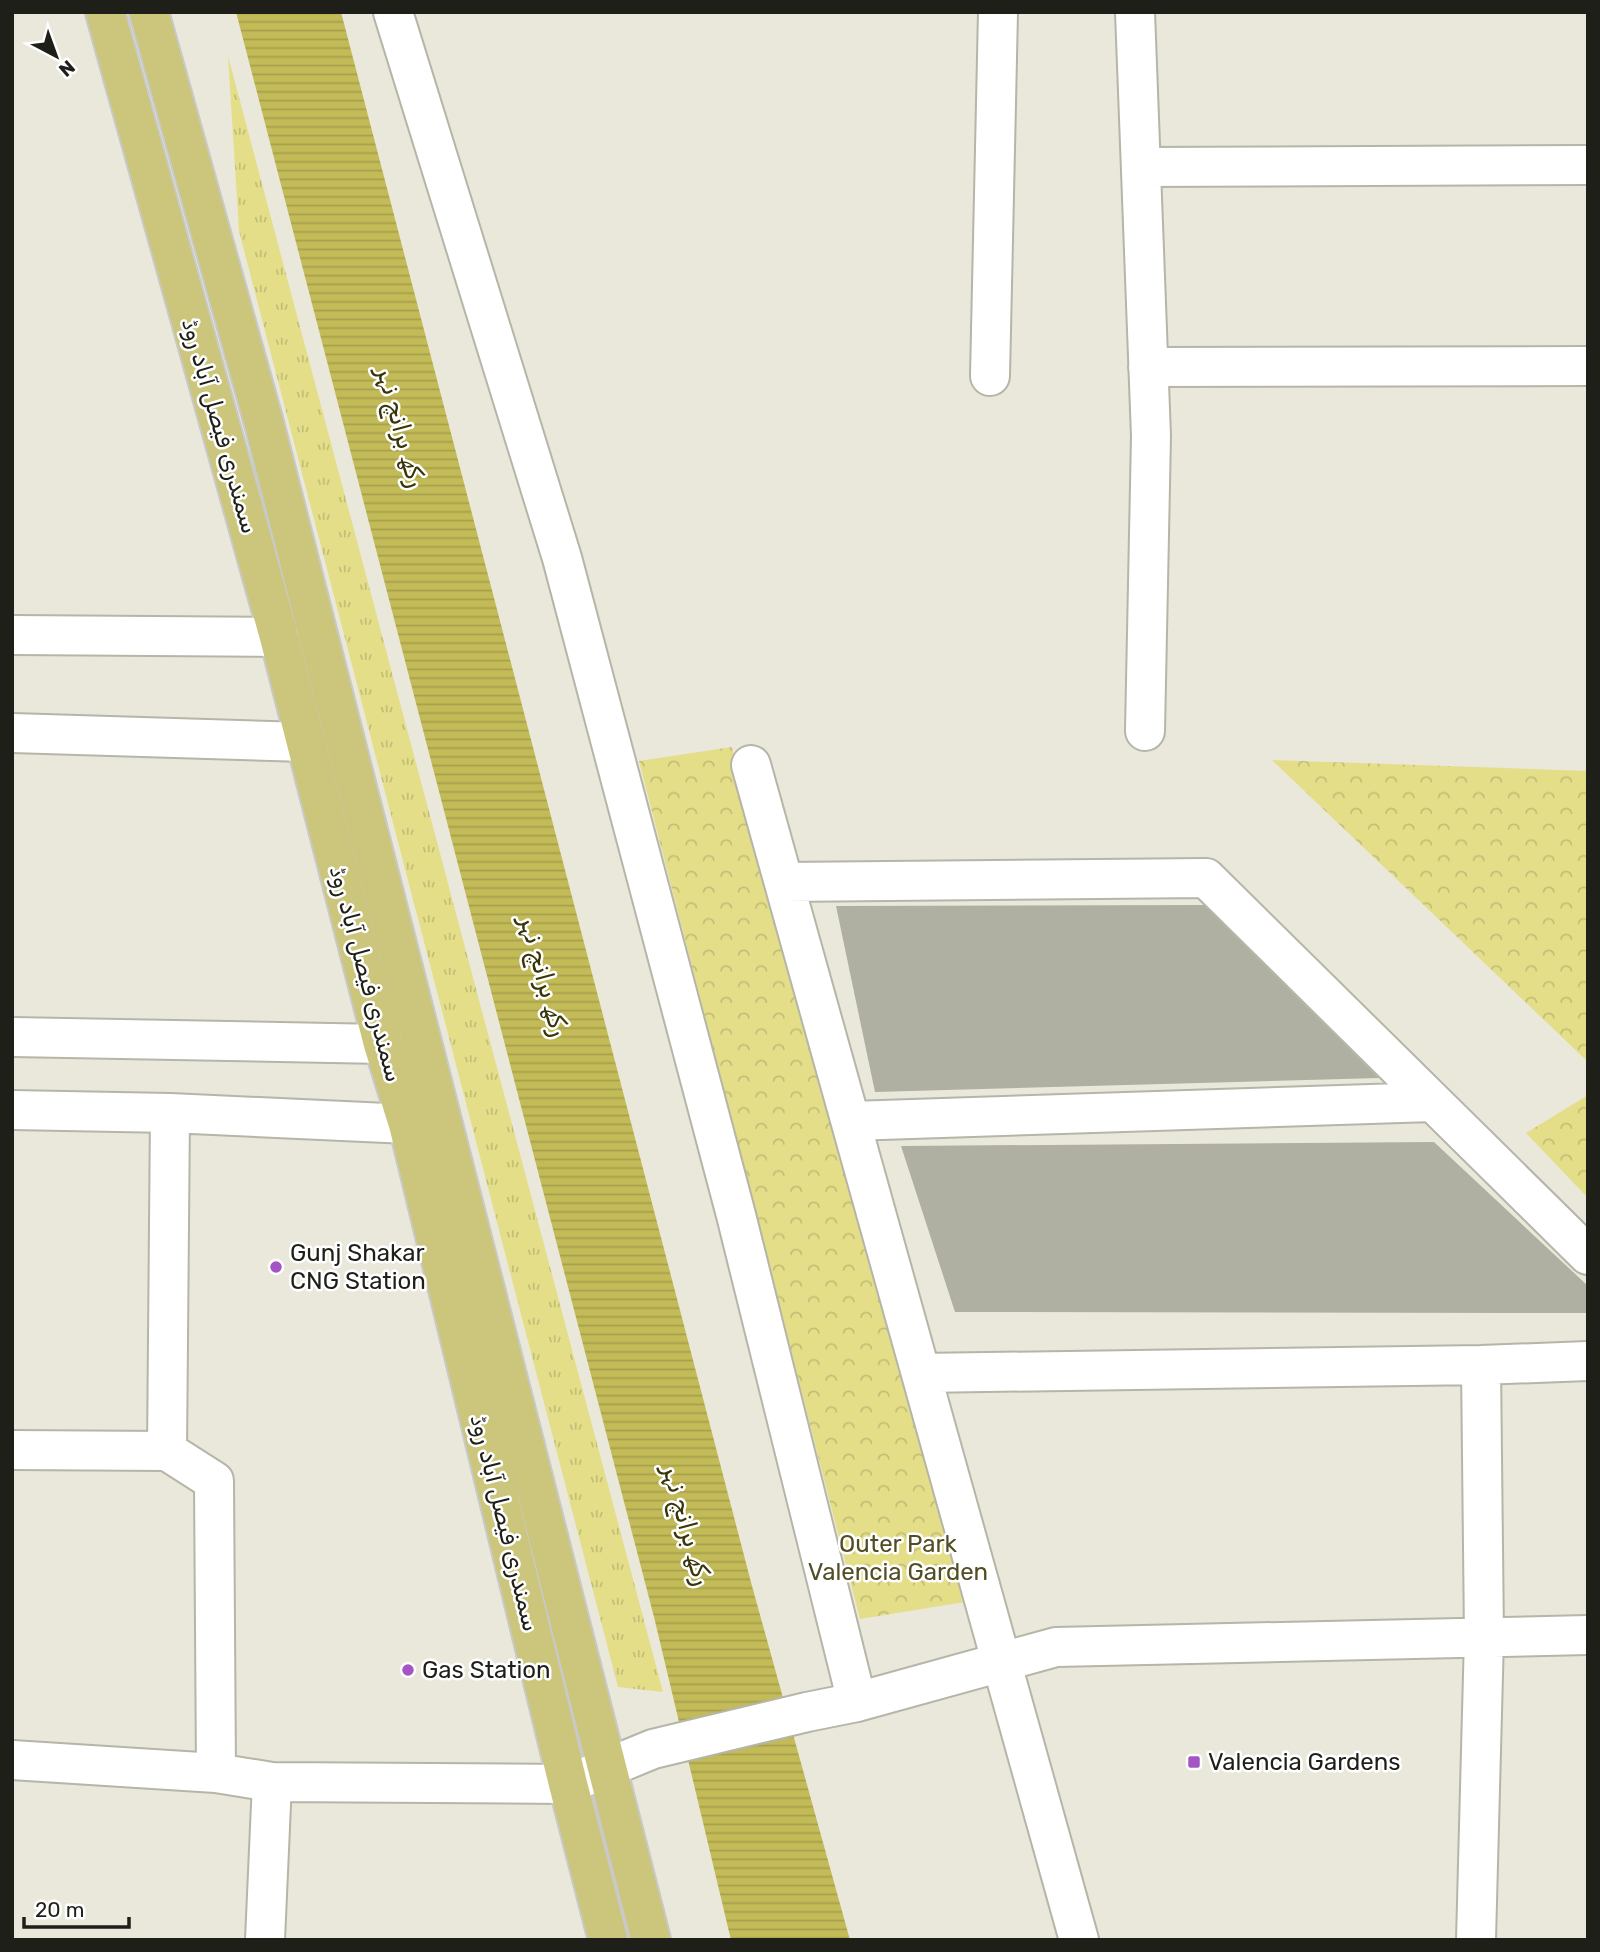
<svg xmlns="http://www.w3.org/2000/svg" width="1600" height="1952" font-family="Rubik,'Noto Naskh Arabic',sans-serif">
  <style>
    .grass { fill: url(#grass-tufts) }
    .park { fill: url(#park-crowns) }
    .water { fill: url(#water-rules) }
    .building { fill: #afafa2 }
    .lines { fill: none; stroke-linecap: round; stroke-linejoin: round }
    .minor-casing { stroke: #b5b5a8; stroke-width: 42 }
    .trunk-casing { stroke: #c9c9c8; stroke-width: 42 }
    .minor { stroke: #fff; stroke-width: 38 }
    .trunk { stroke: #cbc67b; stroke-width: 38 }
    .poi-dot { fill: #a454c5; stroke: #fff; stroke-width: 2.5 }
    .labels { text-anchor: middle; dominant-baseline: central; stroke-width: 5; stroke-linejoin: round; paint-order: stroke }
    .street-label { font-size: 24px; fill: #1f1f1a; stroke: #fff }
    .poi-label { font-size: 24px; fill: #1f1f1a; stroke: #fff; text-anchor: start }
    .park-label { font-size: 24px; fill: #514e25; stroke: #fff }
    .water-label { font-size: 26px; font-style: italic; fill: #383509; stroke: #fff }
  </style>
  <defs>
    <pattern id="grass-tufts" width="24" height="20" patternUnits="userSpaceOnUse" patternTransform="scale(1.75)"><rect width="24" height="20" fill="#e4de89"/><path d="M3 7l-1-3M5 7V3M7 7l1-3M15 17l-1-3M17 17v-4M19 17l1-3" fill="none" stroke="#c3be76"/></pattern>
    <pattern id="park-crowns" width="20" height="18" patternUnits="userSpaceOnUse" patternTransform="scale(1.75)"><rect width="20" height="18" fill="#e4de89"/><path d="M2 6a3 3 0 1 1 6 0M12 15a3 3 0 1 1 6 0" fill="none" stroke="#c3be76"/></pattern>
    <pattern id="water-rules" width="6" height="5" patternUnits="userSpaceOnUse" patternTransform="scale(1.75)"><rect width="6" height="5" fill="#c3bb58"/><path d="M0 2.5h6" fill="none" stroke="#a7a04c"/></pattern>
  </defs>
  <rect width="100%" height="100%" fill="#e9e8db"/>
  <path class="grass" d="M 228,56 L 663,1692 L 618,1687 L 239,231 Z"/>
  <path class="park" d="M 732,747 L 965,1602 L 860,1619 L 639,761 Z
    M 1272,760 L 1588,771 L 1588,1062 Z
    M 1588,1095 L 1588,1198 L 1526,1133 Z"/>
  <path class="water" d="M 236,12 L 341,12 L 752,1586 L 850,1940 L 731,1940 L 654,1617 Z"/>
  <path class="building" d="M 1204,905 L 1379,1078 L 875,1092 L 836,906 Z
    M 1434,1142 L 1588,1286 L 1588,1313 L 955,1312 L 901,1146 Z"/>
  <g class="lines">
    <g class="minor-casing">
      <path id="minor" d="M 393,12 L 562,558 L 736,1215 L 857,1702
        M 1135,12 L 1151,436 L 1145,731
        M 1141,167 L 1588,165
        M 1148,367 L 1588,366
        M 990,376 L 998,12
        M 12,635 L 279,637
        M 12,733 L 305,742
        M 751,765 L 1079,1940
        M 784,882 L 1206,878 L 1588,1255
        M 12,1037 L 383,1044
        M 12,1110 L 170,1113 L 408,1124
        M 851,1121 L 1432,1102
        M 921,1373 L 1481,1365 L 1588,1361
        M 12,1450 L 167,1451 L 214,1481 L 216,1773
        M 167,1451 L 170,1113
        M 12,1760 L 216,1773 L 272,1782 L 568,1784 L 653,1749 L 807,1712 L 857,1702 L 1056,1647 L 1588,1635
        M 265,1940 L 272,1782
        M 1476,1940 L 1484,1637 L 1481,1365"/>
    </g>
    <g class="trunk-casing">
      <path id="trunk" d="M 105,12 L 279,637 L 383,1044 L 408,1124 L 568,1784 L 608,1940
        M 149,12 L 264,423 L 651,1940"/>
    </g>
    <use href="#minor" class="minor"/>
    <use href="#trunk" class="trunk"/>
  </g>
  <g class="poi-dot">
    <circle cx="276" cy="1267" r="7"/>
    <circle cx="408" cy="1670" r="7"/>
    <rect x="1187" y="1755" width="14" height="14" rx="3.5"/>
  </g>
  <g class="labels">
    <g class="street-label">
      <text transform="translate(220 426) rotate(74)">سمندری فیصل آباد روڈ</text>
      <text transform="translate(366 974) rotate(75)">سمندری فیصل آباد روڈ</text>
      <text transform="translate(505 1523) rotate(76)">سمندری فیصل آباد روڈ</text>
    </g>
    <g class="poi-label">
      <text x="290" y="1253">Gunj Shakar<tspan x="290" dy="28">CNG Station</tspan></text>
      <text x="422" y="1670">Gas Station</text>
      <text x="1208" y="1762">Valencia Gardens</text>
    </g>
    <g class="park-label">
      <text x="898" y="1544">Outer Park<tspan x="898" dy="28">Valencia Garden</tspan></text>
    </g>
    <g class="water-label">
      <text transform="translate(401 427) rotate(75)">رکھ برانچ نہر</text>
      <text transform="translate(544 976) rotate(75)">رکھ برانچ نہر</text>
      <text transform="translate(687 1525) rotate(75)">رکھ برانچ نہر</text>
    </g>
  </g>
  <rect width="1600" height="1952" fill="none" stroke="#1f1f1a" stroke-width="28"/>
  <g transform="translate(56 56) rotate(139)" stroke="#ffffff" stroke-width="5" paint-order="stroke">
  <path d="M0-5L12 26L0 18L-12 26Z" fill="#1f1f1a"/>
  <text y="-10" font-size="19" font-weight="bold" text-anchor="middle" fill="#1f1f1a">N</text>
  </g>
  <path d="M24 1917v10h105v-10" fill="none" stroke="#1f1f1a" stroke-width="3.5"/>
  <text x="35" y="1917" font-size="21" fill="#1f1f1a" stroke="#ffffff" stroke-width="5" paint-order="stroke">20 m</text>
</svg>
